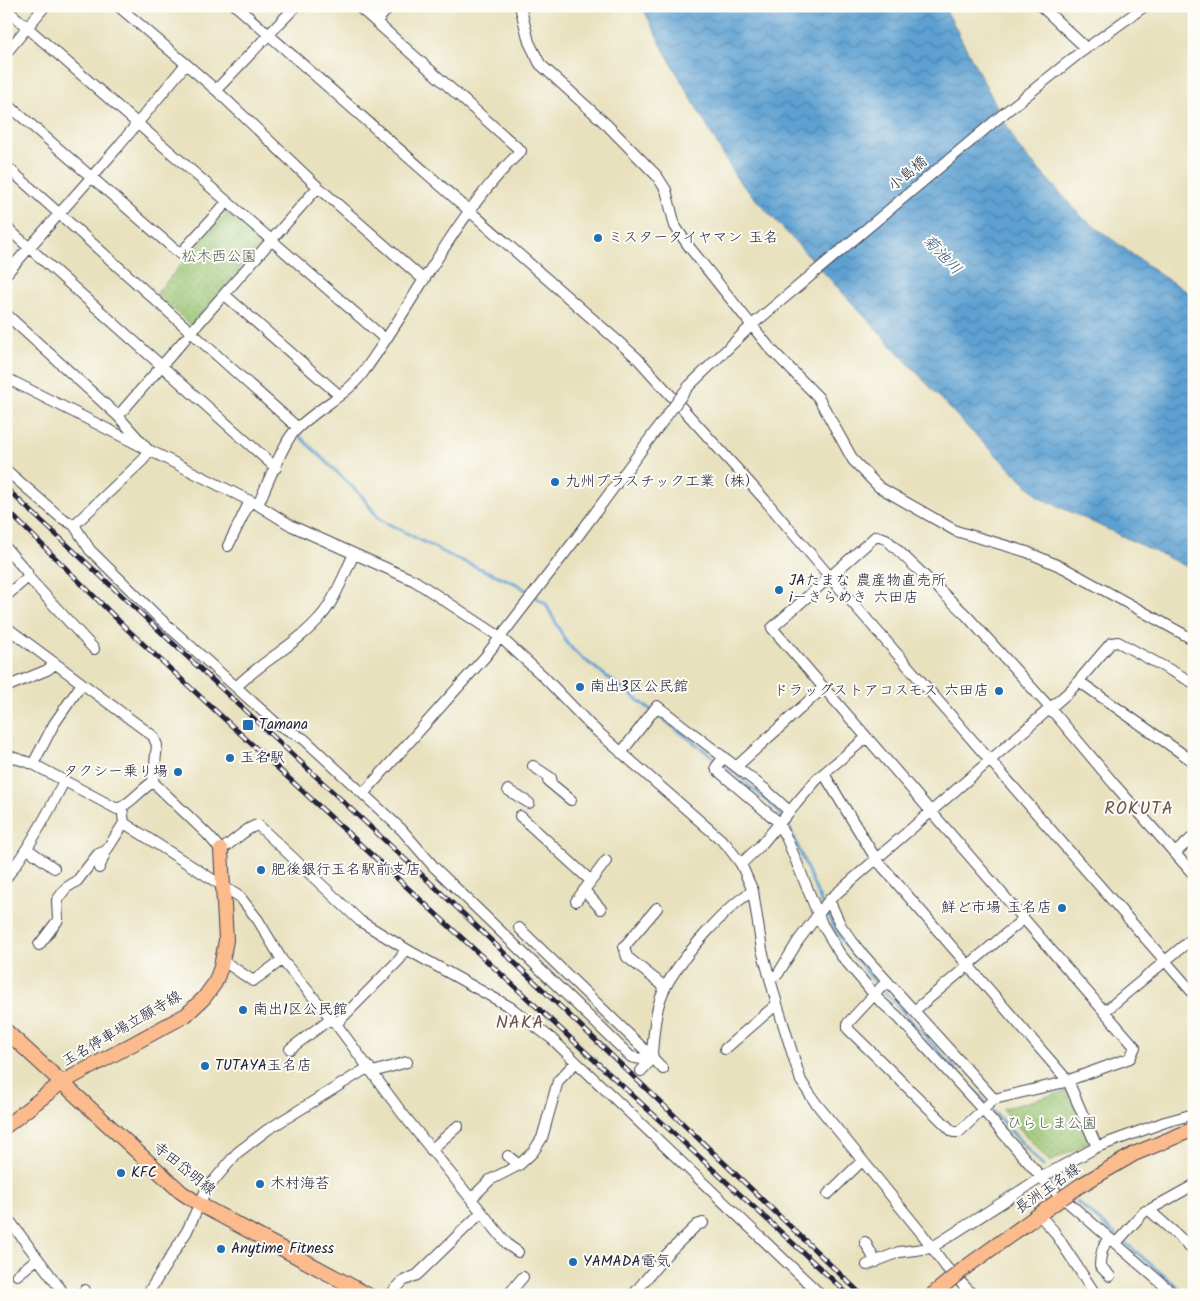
<svg xmlns="http://www.w3.org/2000/svg" width="1200" height="1301" font-family="Kalam,'Klee One',sans-serif">
  <style>
    .park { fill: url(#park-dots); stroke: #5c7256 }
    .water { fill: url(#water-waves); stroke: #406186 }
    .lines { fill: none; stroke-linecap: round; stroke-linejoin: round }
    .stream { stroke: #5da0d1; stroke-width: 3 }
    .minor-casing { stroke: #403f4f; stroke-width: 12 }
    .major-casing { stroke: #403f4f; stroke-width: 16 }
    .minor { stroke: #fff; stroke-width: 10 }
    .major { stroke: #fbbb8d; stroke-width: 14 }
    .rail-casing { stroke: #22223b; stroke-width: 5 }
    .rail { stroke: #fdfcf7; stroke-width: 3; stroke-dasharray: 9; stroke-linecap: butt }
    .minor-bridge-casing { stroke: #403f4f; stroke-width: 12; stroke-linecap: butt }
    .major-bridge-casing { stroke: #403f4f; stroke-width: 16; stroke-linecap: butt }
    .minor-bridge { stroke: #fff; stroke-width: 10 }
    .major-bridge { stroke: #fbbb8d; stroke-width: 14 }
    .poi-dot { fill: #1f6fb2; stroke: #fdfcf7; stroke-width: 2 }
    .labels { text-anchor: middle; dominant-baseline: central; stroke-width: 4; stroke-linejoin: round; paint-order: stroke }
    .street-label { font-size: 15px; fill: #22223b; stroke: #fdfcf7 }
    .poi-label { font-size: 15px; fill: #22223b; stroke: #fdfcf7; text-anchor: start }
    .park-label { font-size: 15px; fill: #4b5a4e; stroke: #fdfcf7 }
    .water-label { font-size: 16px; font-style: italic; fill: #3d5b7e; stroke: #fdfcf7 }
    .quarter-label { font-size: 18px; letter-spacing: 1px; fill: #6b5452; stroke: #fdfcf7 }
  </style>
  <defs>
    <pattern id="park-dots" width="8" height="8" patternUnits="userSpaceOnUse" patternTransform="scale(1.25)"><rect width="8" height="8" fill="#96c270"/><path d="M2 2h.1M6 6h.1" fill="none" stroke="#81a662" stroke-width="1.8" stroke-linecap="round"/></pattern>
    <pattern id="water-waves" width="16" height="10" patternUnits="userSpaceOnUse" patternTransform="scale(1.25)"><rect width="16" height="10" fill="#5da0d1"/><path d="M0 5q4-4 8 0t8 0" fill="none" stroke="#4c82ab"/></pattern>
  </defs>
  <rect width="100%" height="100%" fill="#fdfcf7"/>
  <filter id="ink" filterUnits="userSpaceOnUse"><feTurbulence type="fractalNoise" baseFrequency=".02" numOctaves="2"/><feDisplacementMap in="SourceGraphic" scale="10" xChannelSelector="R" yChannelSelector="G"/><feConvolveMatrix kernelMatrix="1 2 1 2 8 2 1 2 1" color-interpolation-filters="sRGB"/></filter>
  <filter id="wash" filterUnits="userSpaceOnUse"><feTurbulence type="fractalNoise" baseFrequency=".0096" numOctaves="4" result="noise"/><feDisplacementMap in="SourceGraphic" scale="20" xChannelSelector="R" yChannelSelector="G"/><feGaussianBlur stdDeviation="1.12" result="paint"/><feColorMatrix in="noise" values="0 0 0 0 0 0 0 0 0 0 0 0 0 0 0 0 0 1.4 0 .05"/><feComposite in="paint" operator="in"/></filter>
  <g filter="url(#wash)">
    <rect width="100%" height="100%" fill="#e8e1be"/>
    <path class="park" d="M 226,212 L 263,243 L 191,325 L 156,294 Z
      M 1067,1091 L 1090,1142 L 1050,1162 L 1002,1109 Z"/>
    <path class="water" d="M 642,6 L 944,6 L 1018,147 L 1083,218 L 1162,276 L 1194,296 L 1194,570 L 1041,498 L 970,430 L 737,179 L 665,52 Z"/>
    <g class="lines">
      <path class="stream" d="M 296,433 L 361,495 L 379,519 L 455,558 L 517,584 L 546,604 L 566,642 L 577,654 L 737,775 L 776,809 L 790,828 L 822,904
        M 825,910 L 842,941 L 873,979 L 1043,1166
        M 1077,1202 L 1187,1295"/>
    </g>
  </g>
  <g filter="url(#ink)">
    <g class="lines">
      <g class="minor-casing">
        <path id="minor" d="M 118,6 L 186,64
          M 236,6 L 637,358 L 765,500 L 830,577 L 1194,994
          M 520,6 L 529,42 L 540,64 L 607,125 L 657,176 L 666,190 L 675,226 L 690,248 L 769,347 L 818,397 L 853,460 L 879,487 L 956,531 L 1027,552 L 1064,568 L 1194,640
          M 1041,6 L 1086,48
          M 6,9 L 385,339
          M 376,22 L 390,6
          M 6,53 L 45,6
          M 216,90 L 318,187 L 424,280
          M 6,103 L 180,254 L 227,202
          M 6,166 L 298,428
          M 6,227 L 276,468
          M 6,274 L 118,147 L 186,64 L 216,90 L 296,6
          M 225,295 L 339,395
          M 6,314 L 118,416 L 149,451 L 143,460 L 74,525
          M 191,332 L 318,187
          M 6,378 L 258,505 L 292,526 L 415,581 L 500,637 L 543,676 L 590,725 L 726,844 L 741,864 L 753,891 L 762,950 L 777,1004 L 801,1081 L 815,1102 L 923,1235 L 946,1267 L 973,1295
          M 688,387 L 752,325 L 1002,115 L 1077,55 L 1145,6
          M 118,416 L 185,339
          M 6,470 L 60,517 L 74,525 L 90,550 L 157,616 L 277,724 L 304,739 L 402,830 L 434,867 L 631,1057 L 641,1059 L 652,1053
          M 258,505 C 265,489 283,444 293,433 C 313,410 344,398 362,374 C 416,301 455,214 521,151 L 358,6
          M 228,546 L 250,501
          M 6,548 L 27,572 L 28,577 L 6,596
          M 28,577 L 94,649
          M 6,627 L 153,736 L 157,745 L 153,782 L 208,835 L 221,850 C 232,843 247,827 258,825 L 360,921 L 406,949 L 510,1007 L 552,1039 L 821,1295
          M 1080,682 L 1194,762
          M 6,687 L 47,670 L 55,664
          M 236,687 C 263,660 298,644 322,615 C 335,600 345,572 354,554
          M 621,753 L 657,706 L 765,789 L 789,811
          M 6,755 L 33,764 L 117,809 C 130,805 141,789 153,782
          M 724,757 L 716,767 L 717,770 L 776,820 L 787,839 L 822,924 L 840,954 L 879,1000 L 898,1017 L 982,1109 L 1048,1185 L 1175,1295
          M 33,764 L 54,724 L 81,685
          M 533,766 L 551,778
          M 736,767 L 823,688
          M 824,774 L 876,859 L 1068,1081 L 1097,1147
          M 548,781 L 571,800
          M 508,790 L 529,803
          M 363,794 L 485,657 L 578,536 L 668,414
          M 520,816 L 591,881
          M 124,823 L 240,897 L 258,920 L 282,960 L 336,1024 L 402,1113 L 508,1245 L 518,1252
          M 29,850 L 54,868
          M 1175,853 L 1194,836
          M 741,864 L 760,846 L 818,778 L 866,738
          M 99,868 L 106,851
          M 6,878 C 30,847 47,816 64,781
          M 584,890 L 601,909
          M 829,900 L 841,926 L 858,949 L 994,1099 L 1061,1083 L 1130,1058 L 1135,1047 L 772,628 L 876,536 L 886,539 L 966,615 L 1051,709 L 1114,784 L 1194,875
          M 576,901 L 606,861
          M 657,908 L 624,947 L 627,957 L 665,987
          M 519,928 L 648,1053
          M 39,945 L 58,920 L 57,900 L 66,888 L 77,881 L 98,854 L 106,851 L 124,823 L 122,807
          M 222,960 L 253,981 L 282,960
          M 770,978 L 778,974 L 798,941 L 829,900 L 1070,691 L 1111,643 L 1118,642 L 1194,683
          M 887,981 L 848,1023 L 848,1029 L 953,1132 L 959,1132 L 994,1099
          M 914,1011 L 1022,920
          M 1104,1012 L 1194,937
          M 336,1024 L 400,959 L 406,949
          M 290,1049 L 330,1019
          M 725,1049 L 777,1004
          M 663,1069 L 653,1058 L 652,1053 C 654,1031 655,1006 666,986 C 680,960 727,905 753,891
          M 641,1071 L 653,1058
          M 373,1072 L 407,1062
          M 431,1150 L 458,1126
          M 508,1156 L 519,1165
          M 1194,1185 L 1149,1210 L 1194,1250
          M 828,1194 L 862,1161
          M 471,1199 L 490,1180 L 519,1165 L 533,1152 L 542,1138 L 558,1081 L 576,1062
          M 1039,1215 L 1053,1230 L 1096,1295
          M 6,1216 L 65,1295
          M 1109,1238 C 1103,1245 1100,1256 1100,1266 L 1110,1276
          M 865,1242 L 876,1262
          M 1116,1243 L 1145,1211 L 1149,1210
          M 867,1265 L 899,1252 L 931,1248 L 1042,1177 L 1097,1147 L 1165,1122 L 1194,1114
          M 17,1275 L 37,1259
          M 80,1295 L 85,1290
          M 147,1295 L 187,1231 L 206,1190 L 237,1153 L 267,1130 L 369,1067
          M 390,1295 L 403,1281 L 417,1275 L 482,1212
          M 508,1295 L 523,1277
          M 633,1295 L 666,1255 L 697,1225 L 703,1223"/>
      </g>
      <g class="major-casing">
        <path id="major" d="M 6,1031 L 181,1192 L 199,1204 L 368,1295
          M 6,1126 L 61,1083 L 186,1015 L 204,998 L 215,983 L 221,967 L 226,940 L 221,850
          M 1081,1185 L 1134,1154 L 1194,1129
          M 966,1267 L 1062,1198"/>
      </g>
      <use href="#minor" class="minor"/>
      <use href="#major" class="major"/>
      <g class="rail-casing">
        <path id="rail" d="M 6,488 L 451,902 L 862,1295
          M 6,509 L 128,630 L 849,1295"/>
      </g>
      <use href="#rail" class="rail"/>
      <g class="minor-bridge-casing">
        <path id="minor-bridge" d="M 668,414 L 688,387"/>
      </g>
      <g class="major-bridge-casing">
        <path id="major-bridge" d="M 1062,1198 L 1081,1185
          M 932,1295 L 966,1267"/>
      </g>
      <use href="#minor-bridge" class="minor-bridge"/>
      <use href="#major-bridge" class="major-bridge"/>
    </g>
  </g>
  <g class="poi-dot">
    <circle cx="598" cy="238" r="5"/>
    <circle cx="555" cy="482" r="5"/>
    <circle cx="779" cy="590" r="5"/>
    <circle cx="580" cy="687" r="5"/>
    <circle cx="999" cy="691" r="5"/>
    <rect x="242" y="719" width="12" height="12" rx="2.5"/>
    <circle cx="230" cy="758" r="5"/>
    <circle cx="178" cy="772" r="5"/>
    <circle cx="261" cy="870" r="5"/>
    <circle cx="1062" cy="908" r="5"/>
    <circle cx="243" cy="1010" r="5"/>
    <circle cx="205" cy="1066" r="5"/>
    <circle cx="121" cy="1173" r="5"/>
    <circle cx="260" cy="1184" r="5"/>
    <circle cx="221" cy="1249" r="5"/>
    <circle cx="573" cy="1262" r="5"/>
  </g>
  <g class="labels">
    <g class="street-label">
      <text transform="translate(908 174) rotate(-40)">小島橋</text>
      <text transform="translate(122 1029) rotate(-30)">玉名停車場立願寺線</text>
      <text transform="translate(184 1169) rotate(39)">寺田岱明線</text>
      <text transform="translate(1048 1189) rotate(-35)">長洲玉名線</text>
    </g>
    <g class="poi-label">
      <text x="608" y="238">ミスタータイヤマン 玉名</text>
      <text x="565" y="482">九州プラスチック工業（株）</text>
      <text x="789" y="581">JAたまな 農産物直売所<tspan x="789" dy="17">i－きらめき 六田店</tspan></text>
      <text x="590" y="687">南出3区公民館</text>
      <text x="989" y="691" text-anchor="end">ドラッグストアコスモス 六田店</text>
      <text x="259" y="725">Tamana</text>
      <text x="240" y="758">玉名駅</text>
      <text x="168" y="772" text-anchor="end">タクシー乗り場</text>
      <text x="271" y="870">肥後銀行玉名駅前支店</text>
      <text x="1052" y="908" text-anchor="end">鮮ど市場 玉名店</text>
      <text x="253" y="1010">南出1区公民館</text>
      <text x="215" y="1066">TUTAYA玉名店</text>
      <text x="131" y="1173">KFC</text>
      <text x="270" y="1184">木村海苔</text>
      <text x="231" y="1249">Anytime Fitness</text>
      <text x="583" y="1262">YAMADA電気</text>
    </g>
    <g class="park-label">
      <text x="219" y="257">松木西公園</text>
      <text x="1052" y="1124">ひらしま公園</text>
    </g>
    <g class="water-label">
      <text transform="translate(942 255) rotate(46)">菊池川</text>
    </g>
    <g class="quarter-label">
      <text x="1139" y="809">ROKUTA</text>
      <text x="520" y="1023">NAKA</text>
    </g>
  </g>
  <rect width="1200" height="1301" fill="none" stroke="#fdfcf7" stroke-width="25"/>
</svg>
